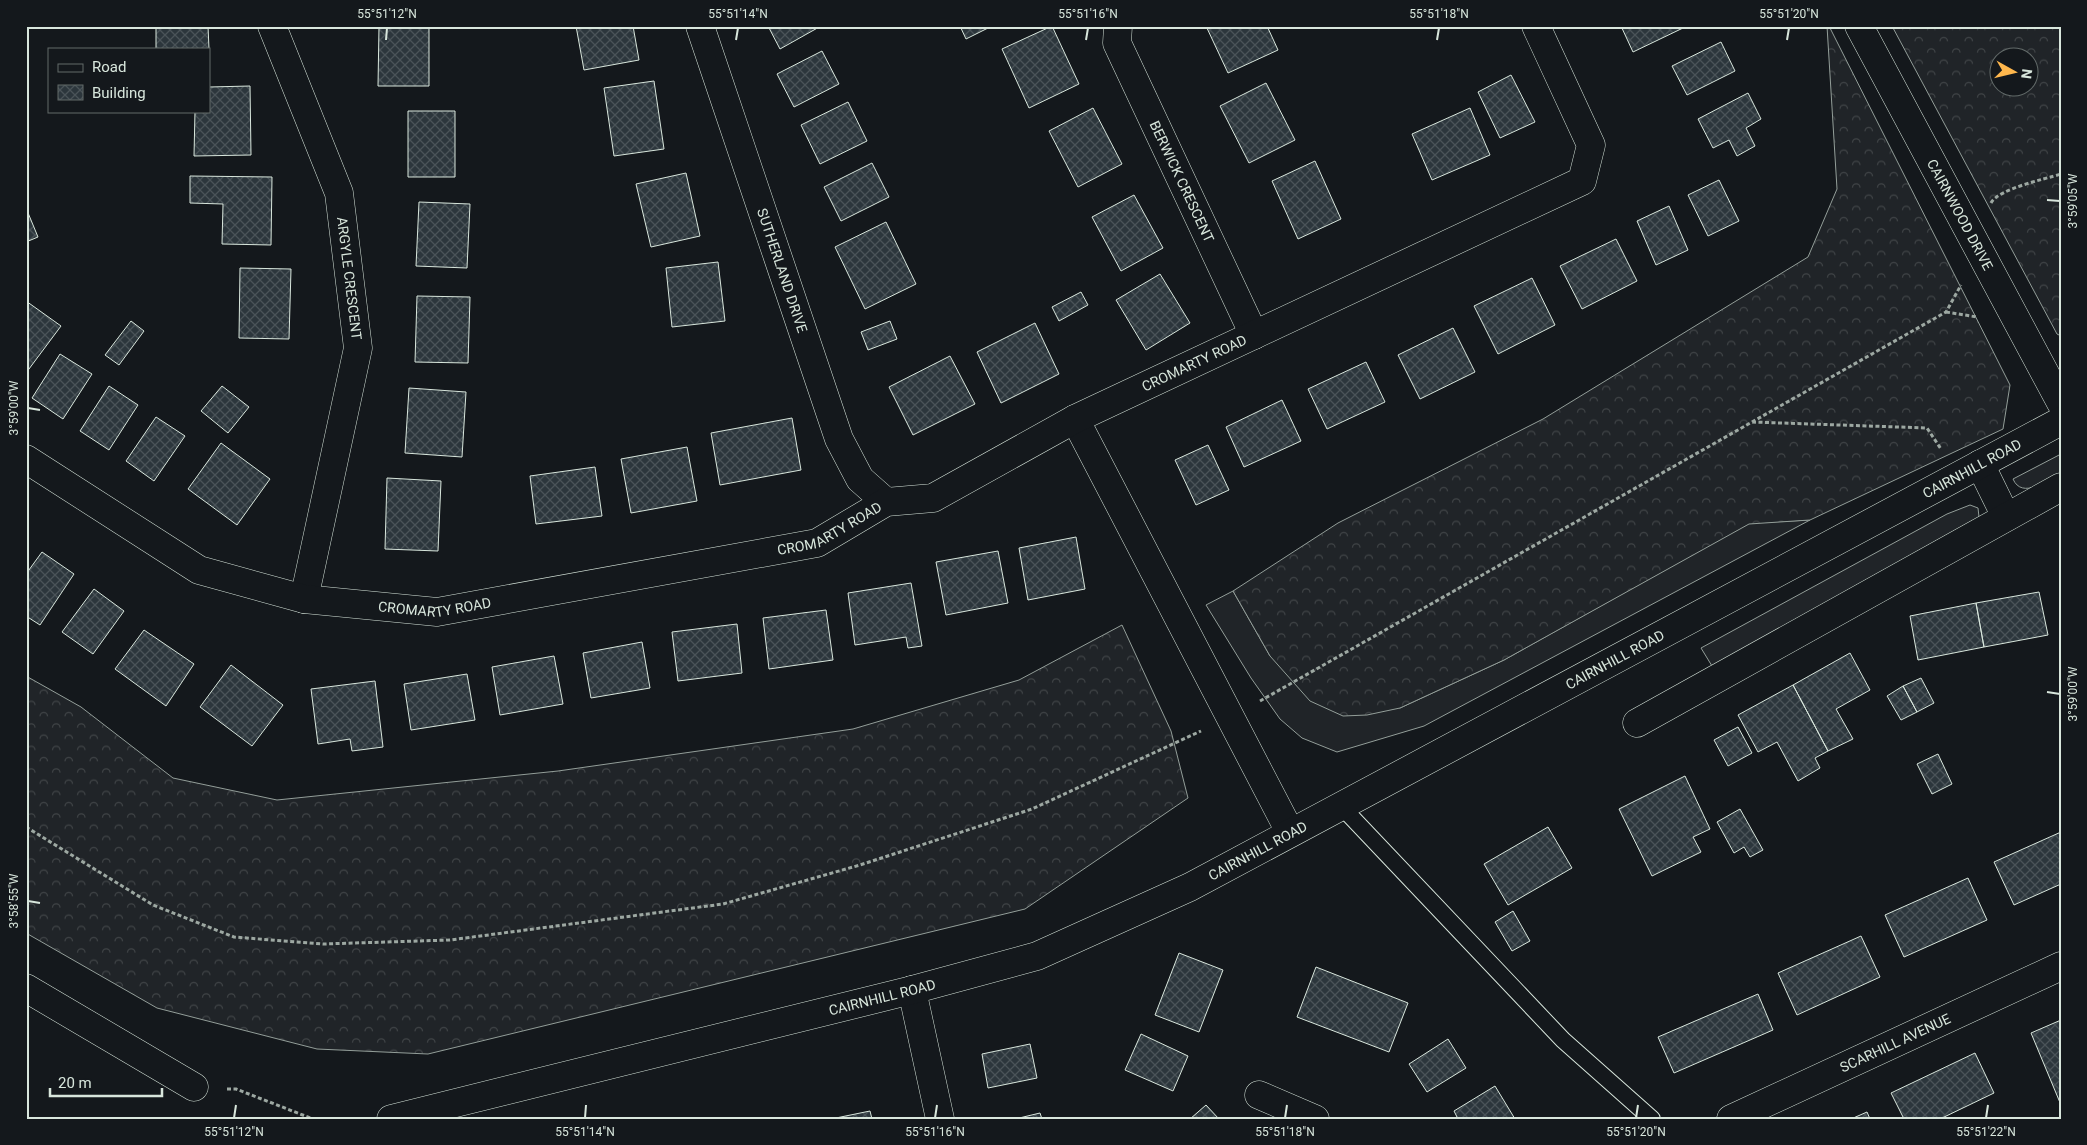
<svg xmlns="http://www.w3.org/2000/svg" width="2087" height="1145" font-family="Roboto,sans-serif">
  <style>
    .grass { fill: #202428; stroke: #939e99 }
    .forest { fill: url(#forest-crowns); stroke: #939e99; fill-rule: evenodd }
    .building { fill: url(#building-cross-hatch); stroke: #d8e6dc }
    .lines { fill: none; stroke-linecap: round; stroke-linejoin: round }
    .service-casing { stroke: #d8e6dc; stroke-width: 18 }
    .minor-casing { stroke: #d8e6dc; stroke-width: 29 }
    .secondary-casing { stroke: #d8e6dc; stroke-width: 29 }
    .path { stroke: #9da8a2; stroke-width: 3; stroke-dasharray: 4 2.5; stroke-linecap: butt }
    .service { stroke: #14181c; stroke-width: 16 }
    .minor { stroke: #14181c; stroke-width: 28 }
    .secondary { stroke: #14181c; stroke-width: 28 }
    .ticks { fill: none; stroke: #d8e6dc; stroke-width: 2 }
    .labels { text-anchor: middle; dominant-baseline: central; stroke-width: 4; stroke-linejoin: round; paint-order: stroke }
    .street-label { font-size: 14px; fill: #d8e6dc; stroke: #14181c }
    .neatline { fill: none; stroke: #d8e6dc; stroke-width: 2 }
    .ticks-label { font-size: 12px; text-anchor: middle; fill: #d8e6dc }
  </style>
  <defs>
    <pattern id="forest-crowns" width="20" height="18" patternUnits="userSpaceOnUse" patternTransform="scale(1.25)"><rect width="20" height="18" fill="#202428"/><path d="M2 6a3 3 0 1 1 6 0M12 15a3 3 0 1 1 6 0" fill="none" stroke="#404447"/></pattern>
    <pattern id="building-cross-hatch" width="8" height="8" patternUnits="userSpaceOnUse" patternTransform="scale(1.25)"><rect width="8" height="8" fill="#2c363c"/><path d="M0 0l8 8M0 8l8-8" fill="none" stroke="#4a5358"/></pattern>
  </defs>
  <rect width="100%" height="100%" fill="#14181c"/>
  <path class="grass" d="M 2061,454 L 2061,473 C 2048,480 2022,500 2013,479 Z
    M 1970,505 L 1978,508 L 1979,517 L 1712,666 L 1701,648 L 1947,514 Z
    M 1810,520 L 1424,726 L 1337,752 L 1302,738 L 1280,719 L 1251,678 L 1206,605 L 1233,591 L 1270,656 L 1400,708 L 1504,660 L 1749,523 Z"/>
  <path class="forest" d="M 1827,26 L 1829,26 L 2010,385 L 2003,429 L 1810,520 L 1749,524 L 1504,660 L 1400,708 L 1367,715 L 1343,716 L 1310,701 L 1270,656 L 1233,591 L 1338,523 L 1543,419 L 1808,257 L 1837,189 Z
    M 1892,26 L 2061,26 L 2061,336 L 2057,334 ZM 2000,58 L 2030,58 L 2030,88 L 2000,88 Z
    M 1122,625 L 1171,731 L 1188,798 L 1025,909 L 428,1054 L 317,1049 L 157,1008 L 26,933 L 26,676 L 81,707 L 173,778 L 277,800 L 558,771 L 853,729 L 1019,680 Z"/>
  <path class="building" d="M 156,26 L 208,26 L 209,49 L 156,49 Z
    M 379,26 L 429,26 L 429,86 L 378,86 Z
    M 576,26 L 633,26 L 639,60 L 584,70 Z
    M 768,26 L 821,26 L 780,49 Z
    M 960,26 L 992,26 L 966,39 Z
    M 1052,26 L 1079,84 L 1029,108 L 1002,49 Z
    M 1206,26 L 1267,26 L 1278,50 L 1228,73 Z
    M 1621,26 L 1682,26 L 1683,28 L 1633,52 Z
    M 1721,42 L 1735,71 L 1687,95 L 1672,66 Z
    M 822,51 L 839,84 L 794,107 L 777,74 Z
    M 1511,75 L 1535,122 L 1500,138 L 1478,92 Z
    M 654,81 L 664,149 L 614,156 L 604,88 Z
    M 1266,83 L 1295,140 L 1249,163 L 1220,106 Z
    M 250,86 L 251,155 L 194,156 L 195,111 L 209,111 L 209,87 Z
    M 1748,93 L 1761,119 L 1746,128 L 1755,146 L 1737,156 L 1729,140 L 1713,148 L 1698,119 Z
    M 848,102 L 867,141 L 820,164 L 801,125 Z
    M 1093,108 L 1122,164 L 1078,187 L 1049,131 Z
    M 1470,108 L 1490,155 L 1432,180 L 1412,134 Z
    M 408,111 L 455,111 L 455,177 L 408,177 Z
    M 1315,161 L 1341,219 L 1298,239 L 1272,181 Z
    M 872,163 L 889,197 L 841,221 L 824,187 Z
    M 686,173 L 700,236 L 651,247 L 636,184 Z
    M 190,176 L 272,177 L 271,245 L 222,244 L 223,204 L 190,203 Z
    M 1719,180 L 1739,221 L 1708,236 L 1688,195 Z
    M 1134,195 L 1163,248 L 1121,271 L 1092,217 Z
    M 419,202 L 470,204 L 467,268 L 416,266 Z
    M 1669,206 L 1688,250 L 1656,265 L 1637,221 Z
    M 26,208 L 38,237 L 26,242 Z
    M 886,222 L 916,284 L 865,309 L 835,247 Z
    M 1616,239 L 1637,281 L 1582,309 L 1560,266 Z
    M 718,262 L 725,321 L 672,327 L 666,268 Z
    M 240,268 L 291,269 L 289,339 L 239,338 Z
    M 1160,274 L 1190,323 L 1146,350 L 1116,300 Z
    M 1532,278 L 1555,325 L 1498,354 L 1474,306 Z
    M 1081,292 L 1088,305 L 1059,321 L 1052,307 Z
    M 417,296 L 470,297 L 468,363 L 415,362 Z
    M 26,301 L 61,326 L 26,373 Z
    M 131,321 L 144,331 L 119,365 L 105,355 Z
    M 890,321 L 897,339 L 868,350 L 861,332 Z
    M 1035,323 L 1059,374 L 1001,403 L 977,352 Z
    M 1453,328 L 1475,372 L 1420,399 L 1398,355 Z
    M 60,354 L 92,374 L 63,419 L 32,398 Z
    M 950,356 L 975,404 L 913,435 L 889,387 Z
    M 1366,362 L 1385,402 L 1327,429 L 1308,389 Z
    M 109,386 L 138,405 L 109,450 L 80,431 Z
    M 222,386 L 249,407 L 228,433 L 201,411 Z
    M 409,388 L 466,392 L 462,457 L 405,453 Z
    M 1282,400 L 1301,441 L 1244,467 L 1226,427 Z
    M 156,417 L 185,436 L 154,481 L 126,461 Z
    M 792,418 L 801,470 L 720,485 L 711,433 Z
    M 221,443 L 270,479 L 237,525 L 188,489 Z
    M 1208,445 L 1229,490 L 1196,505 L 1175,460 Z
    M 687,447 L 697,501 L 631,513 L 621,459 Z
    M 595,467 L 602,516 L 536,524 L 530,476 Z
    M 387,478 L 441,481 L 438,551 L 385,549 Z
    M 1076,537 L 1085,589 L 1028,600 L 1019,548 Z
    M 998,551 L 1008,603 L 946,615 L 936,562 Z
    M 42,552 L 74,574 L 40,625 L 26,616 L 26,574 Z
    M 911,583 L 922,646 L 908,648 L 906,637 L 855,645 L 848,593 Z
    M 94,589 L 124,611 L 93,654 L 62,632 Z
    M 2039,592 L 2048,635 L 1984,647 L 1976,603 Z
    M 1976,603 L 1984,647 L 1918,660 L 1910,616 Z
    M 826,610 L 833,660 L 769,669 L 763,618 Z
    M 737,624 L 742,673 L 678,681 L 672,632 Z
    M 144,630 L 194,664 L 166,706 L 115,669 Z
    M 642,642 L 650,688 L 591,698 L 583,653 Z
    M 1850,653 L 1870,690 L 1836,709 L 1853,739 L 1828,751 L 1793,685 Z
    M 554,656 L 563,704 L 500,715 L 492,667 Z
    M 231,665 L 283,705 L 252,746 L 200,707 Z
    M 467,674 L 475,720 L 411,730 L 404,684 Z
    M 1921,678 L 1934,703 L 1917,712 L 1903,686 Z
    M 375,681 L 383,747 L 352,751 L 350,739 L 318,744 L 311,689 Z
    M 1793,685 L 1828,751 L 1815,758 L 1820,768 L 1798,781 L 1777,742 L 1758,752 L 1738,715 Z
    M 1903,686 L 1917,712 L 1901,720 L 1887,696 Z
    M 1738,727 L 1752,753 L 1728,766 L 1714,740 Z
    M 1938,754 L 1952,784 L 1932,794 L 1917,764 Z
    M 1685,776 L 1710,829 L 1693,837 L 1701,852 L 1652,876 L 1619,809 Z
    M 1740,809 L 1763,850 L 1750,857 L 1744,847 L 1734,853 L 1717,822 Z
    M 1548,827 L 1572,868 L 1508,905 L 1484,864 Z
    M 2061,832 L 2061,884 L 2014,905 L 1994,862 Z
    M 1968,878 L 1987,920 L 1904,957 L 1885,915 Z
    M 1513,911 L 1530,941 L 1512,951 L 1495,922 Z
    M 1861,936 L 1880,977 L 1797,1015 L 1778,973 Z
    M 1179,953 L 1223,970 L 1199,1032 L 1155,1015 Z
    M 1316,967 L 1408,1003 L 1389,1052 L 1297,1017 Z
    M 1758,994 L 1773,1030 L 1674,1073 L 1658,1037 Z
    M 2061,1020 L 2061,1105 L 2031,1033 Z
    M 1141,1034 L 1188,1056 L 1173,1091 L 1125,1070 Z
    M 1448,1039 L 1466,1068 L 1427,1092 L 1409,1064 Z
    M 1030,1044 L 1037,1078 L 988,1088 L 982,1054 Z
    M 1975,1053 L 1994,1093 L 1940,1119 L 1904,1119 L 1891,1093 Z
    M 1495,1086 L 1515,1119 L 1458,1119 L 1454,1111 Z
    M 1206,1105 L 1219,1119 L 1190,1119 Z
    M 870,1111 L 872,1119 L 831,1119 Z
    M 1867,1112 L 1870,1119 L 1851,1119 Z
    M 1040,1113 L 1042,1119 L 1015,1119 Z"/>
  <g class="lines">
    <g class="service-casing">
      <path id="service" d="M 1342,807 L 1563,1040 L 1652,1119"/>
    </g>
    <g class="minor-casing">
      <g id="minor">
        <path id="s1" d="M 272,26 L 339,193 L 358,348 L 304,599"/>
        <path id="s2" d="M 700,26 L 839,439 L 860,479 L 886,502"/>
        <path id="s3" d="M 1118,26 L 1117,43 L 1254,335"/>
        <path id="s4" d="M 1859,26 L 2061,403"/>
        <path d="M 1075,419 L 1290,832"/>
        <path id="s5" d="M 26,459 L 199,570 L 304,599 L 437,612 L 817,543 L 886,502 L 933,498 L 1075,419 L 1582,181 L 1591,145 L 1536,26"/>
        <path d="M 1980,464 L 2006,517"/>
        <path d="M 1637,723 L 2061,487"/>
        <path d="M 26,988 L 194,1087"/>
        <path d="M 912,990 L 940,1119"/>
        <path d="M 1259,1095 L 1315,1119"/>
        <path id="s6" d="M 1731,1119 L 2061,966"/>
      </g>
    </g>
    <g class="secondary-casing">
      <g id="secondary">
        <path id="s7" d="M 391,1119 L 912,990 L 1037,956 L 1190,887 L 2061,421"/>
      </g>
    </g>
    <path class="path" d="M 1991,203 C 1998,189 2045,179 2061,174
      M 1946,312 L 1977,317
      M 1752,422 L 1927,428 L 1941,449
      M 1260,701 L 1946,312 L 1961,285
      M 26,827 L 153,905 L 234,937 L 323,944 L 450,940 L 723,904 L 860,865 L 1032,809 L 1201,731
      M 227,1089 L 236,1089 L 313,1119"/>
    <use href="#service" class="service"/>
    <use href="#minor" class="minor"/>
    <use href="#secondary" class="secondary"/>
  </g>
  <path class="ticks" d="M 386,40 L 387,28M 736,40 L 738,28M 1086,40 L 1088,28M 1437,40 L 1439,28M 1787,40 L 1789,28M 2047,200 L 2060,201M 28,408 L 40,410M 2047,692 L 2060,694M 28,901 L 40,903M 234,1118 L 236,1105M 585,1118 L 586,1105M 935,1118 L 937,1105M 1285,1118 L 1287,1105M 1636,1118 L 1638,1105M 1986,1118 L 1988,1105"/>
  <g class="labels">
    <g class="street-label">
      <text stroke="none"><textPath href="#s3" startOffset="170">BERWICK CRESCENT</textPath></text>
      <text stroke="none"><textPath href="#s4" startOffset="214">CAIRNWOOD DRIVE</textPath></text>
      <text stroke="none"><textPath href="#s2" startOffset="258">SUTHERLAND DRIVE</textPath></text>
      <text stroke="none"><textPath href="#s1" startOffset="266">ARGYLE CRESCENT</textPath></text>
      <text stroke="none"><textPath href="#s5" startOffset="1256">CROMARTY ROAD</textPath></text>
      <text stroke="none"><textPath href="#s7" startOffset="1721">CAIRNHILL ROAD</textPath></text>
      <text stroke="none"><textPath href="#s5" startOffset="851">CROMARTY ROAD</textPath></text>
      <text stroke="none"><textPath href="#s5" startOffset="446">CROMARTY ROAD</textPath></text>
      <text stroke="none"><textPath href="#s7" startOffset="1316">CAIRNHILL ROAD</textPath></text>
      <text stroke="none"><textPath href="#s7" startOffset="911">CAIRNHILL ROAD</textPath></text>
      <text stroke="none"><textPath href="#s7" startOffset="506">CAIRNHILL ROAD</textPath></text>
      <text stroke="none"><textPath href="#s6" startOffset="181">SCARHILL AVENUE</textPath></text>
    </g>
  </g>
  <rect width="2087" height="1145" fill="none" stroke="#14181c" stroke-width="55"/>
  <rect x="48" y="48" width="162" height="65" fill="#14181c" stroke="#626a69"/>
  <rect x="58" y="64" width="25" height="8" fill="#14181c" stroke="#626a69"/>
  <text x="92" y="72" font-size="15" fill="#d8e6dc">Road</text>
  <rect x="58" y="85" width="25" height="15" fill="url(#building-cross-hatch)" stroke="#626a69"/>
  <text x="92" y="98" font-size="15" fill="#d8e6dc">Building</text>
  <g transform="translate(2014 72) rotate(98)"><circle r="24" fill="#14181c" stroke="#626a69"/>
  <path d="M0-4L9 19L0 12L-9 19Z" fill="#ffb74d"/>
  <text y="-8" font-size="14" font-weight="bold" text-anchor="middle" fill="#d8e6dc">N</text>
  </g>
  <path d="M50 1088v8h112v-8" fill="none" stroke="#d8e6dc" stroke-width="2.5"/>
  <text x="58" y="1088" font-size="15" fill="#d8e6dc" stroke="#14181c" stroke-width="4" paint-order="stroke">20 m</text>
  <rect x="28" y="28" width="2032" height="1090" class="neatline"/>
  <g class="ticks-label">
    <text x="387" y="18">55°51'12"N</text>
    <text x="738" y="18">55°51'14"N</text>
    <text x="1088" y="18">55°51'16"N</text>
    <text x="1439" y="18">55°51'18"N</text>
    <text x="1789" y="18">55°51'20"N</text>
    <text transform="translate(2073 201) rotate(-90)" y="4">3°59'05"W</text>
    <text transform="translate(14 408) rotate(-90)" y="4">3°59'00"W</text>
    <text transform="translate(2073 694) rotate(-90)" y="4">3°59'00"W</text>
    <text transform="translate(14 901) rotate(-90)" y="4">3°58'55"W</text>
    <text x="234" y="1136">55°51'12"N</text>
    <text x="585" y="1136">55°51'14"N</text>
    <text x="935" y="1136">55°51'16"N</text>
    <text x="1285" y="1136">55°51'18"N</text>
    <text x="1636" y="1136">55°51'20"N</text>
    <text x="1986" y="1136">55°51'22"N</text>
  </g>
</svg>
